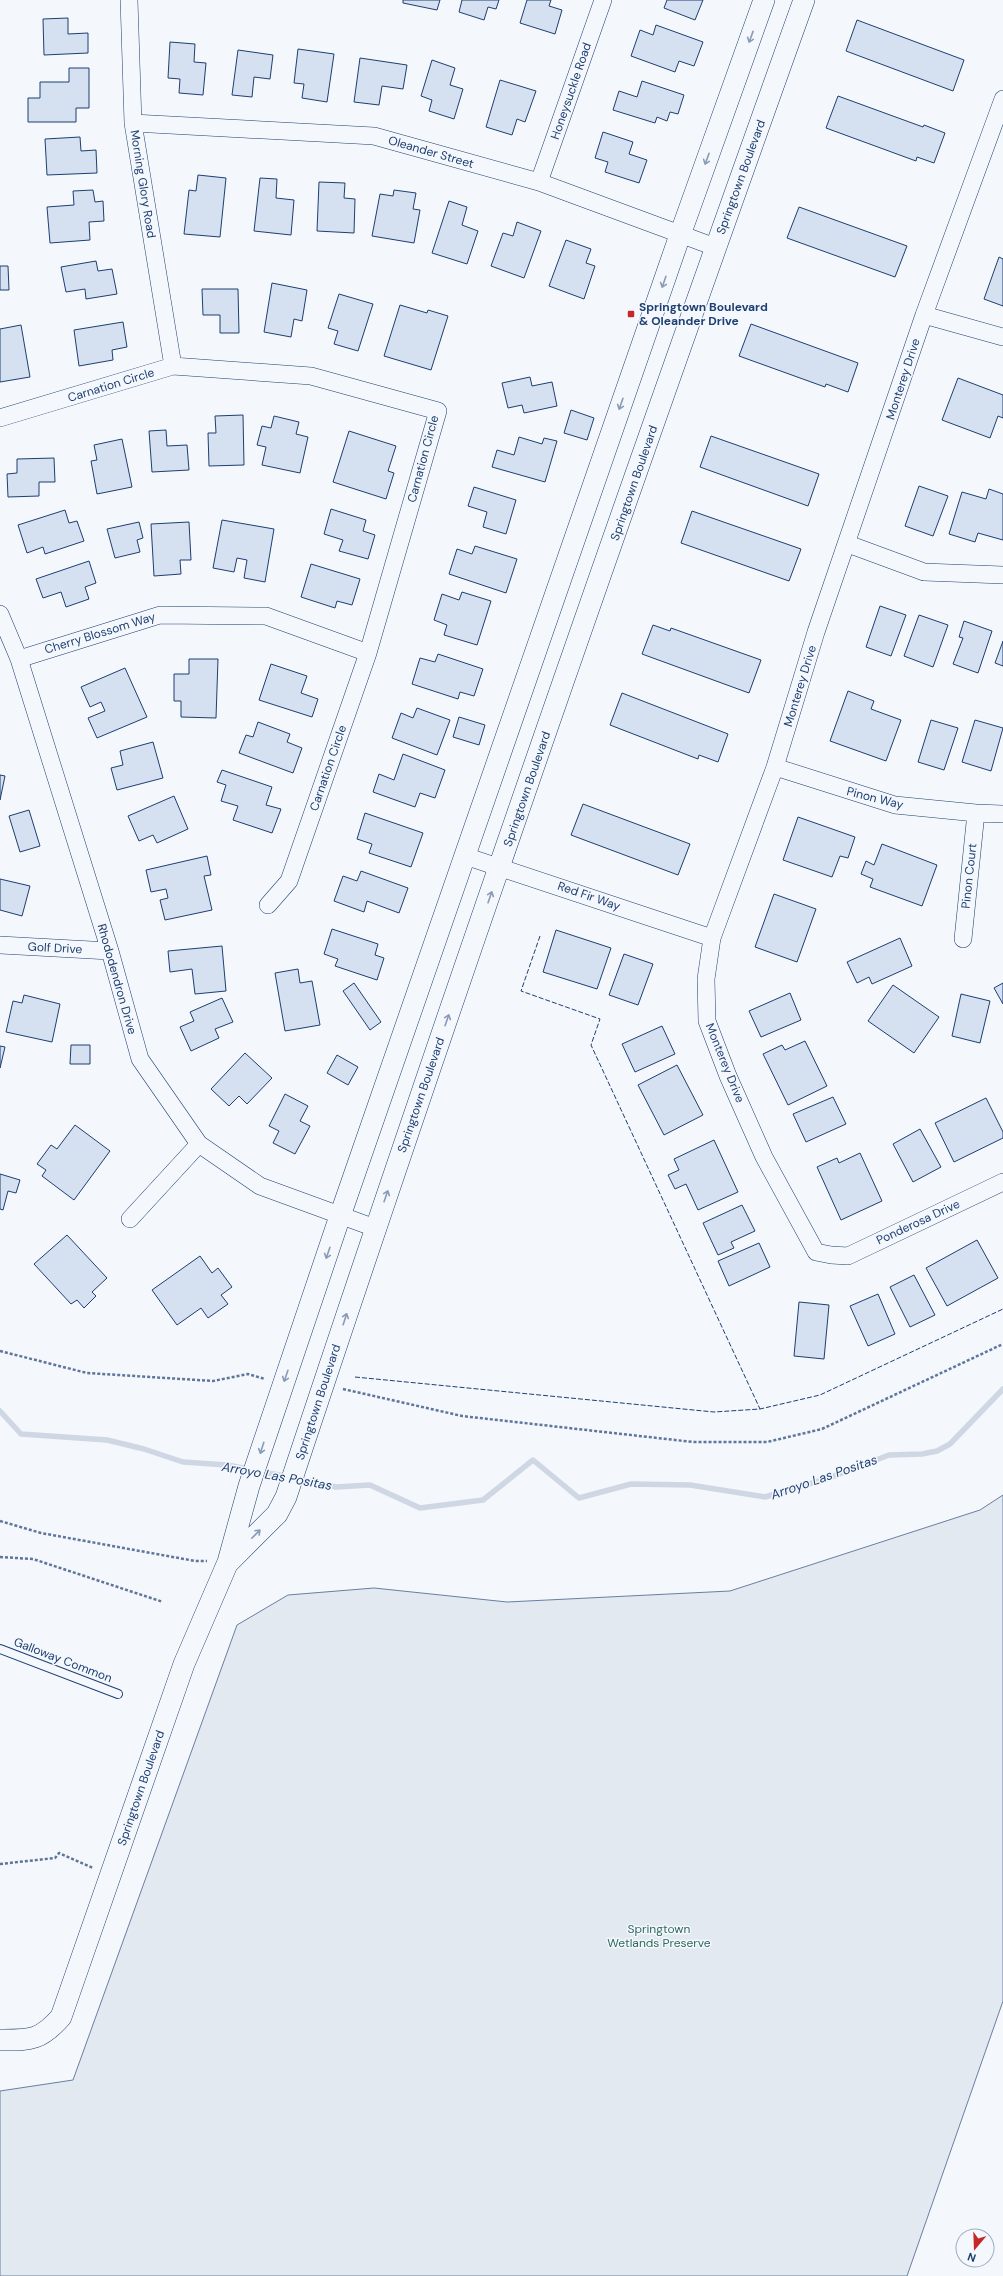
<svg xmlns="http://www.w3.org/2000/svg" width="1003" height="2276" font-family="'DM Sans',sans-serif">
  <style>
    .green { fill: #e3e9f0; stroke: #687fa3 }
    .lines { fill: none; stroke-linecap: round; stroke-linejoin: round }
    .stream { stroke: #cfd7e4; stroke-width: 5.5 }
    .building { fill: #d5e0f0; stroke: #1d3f73 }
    .service-casing { stroke: #1d3f73; stroke-width: 10 }
    .minor-casing { stroke: #1d3f73; stroke-width: 18 }
    .tertiary-casing { stroke: #1d3f73; stroke-width: 22 }
    .path { stroke: #5e769c; stroke-width: 2.5; stroke-dasharray: 3 2; stroke-linecap: butt }
    .service { stroke: #f4f7fb; stroke-width: 8 }
    .minor { stroke: #f4f7fb; stroke-width: 17 }
    .tertiary { stroke: #f4f7fb; stroke-width: 21 }
    .fence { stroke: #1d3f73; stroke-width: 1; stroke-dasharray: 5 2; stroke-linecap: butt }
    .oneway { stroke: #889bb7 }
    .poi-dot { fill: #c62828; stroke: #f4f7fb; stroke-width: 1.5 }
    .labels { text-anchor: middle; dominant-baseline: central; stroke-width: 3; stroke-linejoin: round; paint-order: stroke }
    .street-label { font-size: 12px; fill: #1d3f73; stroke: #f4f7fb }
    .poi-label { font-size: 12px; font-weight: bold; fill: #1d3f73; stroke: #f4f7fb; text-anchor: start }
    .park-label { font-size: 12px; fill: #2c6c60; stroke: #f4f7fb }
    .water-label { font-size: 13px; font-style: italic; fill: #1d3f73; stroke: #f4f7fb }
  </style>
  <rect width="100%" height="100%" fill="#f4f7fb"/>
  <path class="green" d="M 1003,1495 L 1003,2001 L 907,2276 L 0,2276 L 0,2091 L 73,2080 L 237,1625 L 288,1595 L 374,1588 L 507,1602 L 730,1591 L 980,1510 Z"/>
  <g class="lines">
    <path class="stream" d="M 0,1411 L 21,1434 L 107,1440 L 144,1449 L 183,1462 L 227,1465 L 249,1469
      M 258,1471 L 289,1477
      M 297,1479 L 336,1487 L 370,1485 L 420,1508 L 483,1500 L 533,1460 L 579,1498 L 631,1484 L 690,1485 L 765,1497 L 829,1478 L 889,1455 L 922,1454 L 937,1451 L 950,1444 L 1003,1389"/>
  </g>
  <path class="building" d="M 403,0 L 440,0 L 437,10 L 403,3 Z
    M 462,0 L 499,0 L 496,9 L 488,7 L 484,20 L 459,12 Z
    M 527,0 L 551,0 L 549,6 L 562,10 L 555,34 L 520,23 Z
    M 667,0 L 703,0 L 695,20 L 664,8 Z
    M 68,18 L 68,34 L 88,33 L 88,53 L 44,55 L 43,19 Z
    M 857,20 L 964,60 L 953,91 L 846,51 Z
    M 656,25 L 703,42 L 694,66 L 679,61 L 675,72 L 631,56 L 640,30 L 653,35 Z
    M 170,42 L 195,44 L 194,62 L 206,63 L 203,95 L 179,93 L 180,79 L 168,78 Z
    M 298,49 L 334,54 L 327,102 L 302,98 L 304,84 L 294,83 Z
    M 238,50 L 273,55 L 270,79 L 254,77 L 252,97 L 232,95 Z
    M 360,58 L 407,65 L 403,89 L 382,86 L 379,105 L 354,102 Z
    M 432,60 L 455,68 L 450,85 L 463,89 L 454,119 L 429,111 L 432,100 L 421,96 Z
    M 69,68 L 89,68 L 89,108 L 76,108 L 76,122 L 28,122 L 28,98 L 40,98 L 40,82 L 69,82 Z
    M 500,80 L 536,91 L 525,122 L 517,119 L 512,135 L 486,127 Z
    M 642,81 L 684,95 L 678,114 L 670,112 L 667,121 L 657,117 L 655,123 L 613,110 L 619,91 L 637,97 Z
    M 838,96 L 923,127 L 924,125 L 945,133 L 934,163 L 917,157 L 916,161 L 826,128 Z
    M 603,132 L 633,142 L 629,154 L 647,160 L 639,183 L 605,172 L 608,162 L 595,158 Z
    M 80,137 L 81,151 L 96,150 L 97,173 L 47,175 L 45,139 Z
    M 198,175 L 226,178 L 220,237 L 184,234 L 189,190 L 196,191 Z
    M 260,178 L 277,179 L 276,198 L 294,200 L 291,235 L 254,231 Z
    M 319,182 L 345,183 L 344,198 L 355,199 L 354,233 L 317,231 Z
    M 93,190 L 95,202 L 103,201 L 104,221 L 89,222 L 90,240 L 50,243 L 47,207 L 74,205 L 73,191 Z
    M 394,190 L 416,193 L 413,209 L 420,210 L 414,243 L 372,236 L 380,194 L 393,196 Z
    M 449,201 L 467,207 L 462,225 L 478,231 L 467,264 L 432,253 Z
    M 799,207 L 907,246 L 895,277 L 787,238 Z
    M 517,222 L 541,231 L 524,278 L 491,266 L 503,233 L 513,236 Z
    M 566,240 L 591,249 L 586,263 L 595,266 L 584,299 L 549,286 Z
    M 999,257 L 1003,259 L 1003,306 L 984,299 Z
    M 96,261 L 98,271 L 112,269 L 117,294 L 86,299 L 85,289 L 66,292 L 61,267 Z
    M 0,266 L 8,266 L 9,290 L 0,290 Z
    M 272,283 L 307,290 L 302,321 L 294,319 L 291,337 L 264,332 Z
    M 202,289 L 238,289 L 239,333 L 220,333 L 220,315 L 203,315 Z
    M 339,294 L 373,304 L 358,351 L 334,344 L 338,331 L 328,328 Z
    M 400,305 L 427,313 L 428,310 L 448,316 L 431,370 L 384,356 Z
    M 123,322 L 127,347 L 112,350 L 113,360 L 79,366 L 74,330 Z
    M 751,324 L 858,363 L 848,392 L 826,384 L 825,387 L 739,356 Z
    M 21,325 L 30,377 L 0,382 L 0,329 Z
    M 530,377 L 532,386 L 552,382 L 557,406 L 524,413 L 522,405 L 508,408 L 502,383 Z
    M 958,378 L 1003,395 L 1003,418 L 998,416 L 990,438 L 942,420 Z
    M 571,410 L 594,418 L 587,440 L 564,433 Z
    M 243,415 L 244,465 L 209,466 L 208,433 L 216,433 L 215,416 Z
    M 274,416 L 299,422 L 296,434 L 308,437 L 300,473 L 262,465 L 266,447 L 257,445 L 262,426 L 271,428 Z
    M 166,430 L 167,446 L 187,445 L 189,470 L 152,472 L 149,431 Z
    M 349,431 L 396,446 L 388,471 L 394,473 L 386,499 L 333,482 Z
    M 711,436 L 819,474 L 808,506 L 700,467 Z
    M 519,437 L 542,444 L 544,438 L 557,441 L 545,482 L 492,467 L 497,450 L 514,455 Z
    M 122,439 L 132,487 L 97,494 L 91,461 L 97,460 L 94,445 Z
    M 54,458 L 55,482 L 39,482 L 39,496 L 8,497 L 7,474 L 17,473 L 17,459 Z
    M 919,486 L 948,496 L 933,536 L 905,526 Z
    M 474,487 L 516,500 L 506,534 L 483,527 L 487,512 L 468,506 Z
    M 989,489 L 1003,494 L 1003,540 L 978,533 L 975,542 L 949,534 L 962,492 L 986,499 Z
    M 331,509 L 366,520 L 363,531 L 375,535 L 368,559 L 339,551 L 343,540 L 324,534 Z
    M 65,510 L 69,523 L 77,521 L 84,541 L 45,554 L 43,547 L 27,553 L 18,525 Z
    M 692,511 L 801,549 L 789,581 L 681,543 Z
    M 222,520 L 274,529 L 265,582 L 244,578 L 247,560 L 237,558 L 234,572 L 213,568 Z
    M 139,522 L 143,538 L 137,540 L 140,552 L 115,558 L 107,529 Z
    M 189,522 L 191,560 L 180,560 L 181,574 L 154,576 L 151,524 Z
    M 475,546 L 517,559 L 506,593 L 449,574 L 457,549 L 472,554 Z
    M 89,561 L 96,583 L 85,587 L 89,599 L 66,607 L 61,592 L 43,598 L 36,579 Z
    M 311,564 L 360,579 L 352,605 L 337,601 L 335,608 L 301,597 Z
    M 462,592 L 491,601 L 477,645 L 444,635 L 447,625 L 434,620 L 442,594 L 459,600 Z
    M 880,606 L 906,615 L 891,656 L 866,647 Z
    M 919,615 L 948,625 L 933,667 L 904,656 Z
    M 964,621 L 992,631 L 978,673 L 953,664 L 963,638 L 959,637 Z
    M 653,625 L 670,631 L 671,628 L 761,660 L 749,693 L 642,654 Z
    M 1003,641 L 1003,666 L 995,663 Z
    M 438,654 L 483,669 L 474,696 L 460,692 L 458,699 L 412,684 L 420,658 L 435,662 Z
    M 189,659 L 218,659 L 216,718 L 181,717 L 181,701 L 174,701 L 174,674 L 189,674 Z
    M 271,664 L 307,676 L 301,693 L 318,699 L 312,717 L 259,700 Z
    M 125,668 L 147,717 L 97,738 L 88,718 L 105,711 L 101,702 L 90,707 L 81,687 Z
    M 848,691 L 874,701 L 871,709 L 901,720 L 886,761 L 830,741 Z
    M 622,693 L 728,734 L 718,762 L 699,755 L 698,759 L 610,725 Z
    M 417,708 L 450,720 L 437,755 L 392,738 L 401,713 L 413,718 Z
    M 459,717 L 485,725 L 479,745 L 453,737 Z
    M 931,720 L 958,728 L 944,770 L 918,762 Z
    M 975,720 L 1003,728 L 991,771 L 962,762 Z
    M 258,722 L 290,734 L 287,742 L 302,748 L 293,773 L 239,753 L 246,735 L 253,737 Z
    M 153,742 L 163,778 L 117,790 L 111,768 L 123,765 L 120,751 Z
    M 403,754 L 445,770 L 435,798 L 420,793 L 415,807 L 373,792 L 379,774 L 394,780 Z
    M 222,770 L 272,787 L 266,805 L 281,809 L 272,833 L 233,820 L 238,806 L 221,801 L 226,785 L 217,782 Z
    M 0,775 L 5,776 L 0,800 Z
    M 174,796 L 188,829 L 157,843 L 153,835 L 139,841 L 128,816 Z
    M 583,804 L 690,844 L 678,875 L 571,835 Z
    M 29,810 L 40,846 L 20,852 L 9,816 Z
    M 365,813 L 423,833 L 411,867 L 369,853 L 372,844 L 357,839 Z
    M 798,817 L 855,837 L 848,858 L 840,856 L 832,877 L 783,860 Z
    M 882,844 L 937,865 L 922,906 L 870,887 L 873,879 L 861,874 L 866,861 L 874,865 Z
    M 207,856 L 211,875 L 204,876 L 212,910 L 165,920 L 160,900 L 168,898 L 166,889 L 151,892 L 146,870 Z
    M 361,871 L 408,888 L 399,913 L 367,901 L 364,912 L 334,901 L 343,876 L 357,881 Z
    M 0,879 L 30,886 L 22,916 L 0,910 Z
    M 774,894 L 816,909 L 797,962 L 755,947 Z
    M 332,929 L 378,944 L 375,955 L 384,958 L 377,980 L 335,966 L 338,959 L 324,954 Z
    M 556,930 L 611,948 L 597,989 L 543,972 Z
    M 900,938 L 912,966 L 872,984 L 869,977 L 857,983 L 847,962 Z
    M 222,946 L 226,991 L 195,994 L 192,969 L 170,972 L 168,951 Z
    M 624,954 L 653,964 L 638,1005 L 609,995 Z
    M 298,969 L 300,983 L 312,981 L 320,1025 L 285,1031 L 275,973 Z
    M 354,983 L 381,1022 L 370,1030 L 343,991 Z
    M 1003,983 L 1003,1004 L 994,988 Z
    M 893,985 L 939,1017 L 914,1053 L 868,1021 Z
    M 790,993 L 801,1020 L 761,1037 L 749,1011 Z
    M 961,994 L 990,1001 L 980,1043 L 952,1036 Z
    M 24,995 L 60,1004 L 52,1042 L 6,1032 L 13,1001 L 22,1003 Z
    M 222,998 L 233,1022 L 215,1029 L 219,1038 L 191,1051 L 180,1027 L 194,1021 L 190,1012 Z
    M 662,1026 L 675,1054 L 635,1072 L 622,1044 Z
    M 805,1041 L 827,1086 L 788,1105 L 763,1054 L 782,1045 L 785,1050 Z
    M 71,1045 L 90,1045 L 90,1064 L 70,1064 Z
    M 0,1046 L 5,1047 L 0,1068 Z
    M 245,1053 L 272,1078 L 247,1104 L 239,1096 L 229,1106 L 211,1089 Z
    M 337,1055 L 358,1067 L 348,1085 L 327,1073 Z
    M 677,1065 L 703,1115 L 664,1135 L 638,1085 Z
    M 285,1094 L 308,1106 L 300,1121 L 310,1126 L 295,1154 L 273,1143 L 279,1131 L 269,1126 Z
    M 833,1097 L 846,1124 L 806,1142 L 793,1114 Z
    M 986,1098 L 1003,1132 L 1003,1138 L 954,1162 L 935,1123 Z
    M 75,1125 L 110,1151 L 74,1200 L 42,1176 L 46,1170 L 37,1164 L 51,1145 L 57,1149 Z
    M 920,1129 L 941,1167 L 913,1182 L 893,1144 Z
    M 714,1140 L 738,1192 L 698,1210 L 686,1184 L 675,1189 L 668,1175 L 679,1170 L 674,1159 Z
    M 860,1153 L 882,1201 L 841,1220 L 817,1167 L 837,1158 L 839,1163 Z
    M 0,1174 L 20,1180 L 16,1193 L 8,1191 L 3,1210 L 0,1209 Z
    M 742,1205 L 755,1231 L 731,1242 L 734,1248 L 718,1255 L 703,1223 Z
    M 67,1235 L 107,1278 L 92,1292 L 96,1296 L 84,1308 L 77,1300 L 71,1304 L 34,1264 Z
    M 977,1240 L 998,1278 L 947,1306 L 926,1268 Z
    M 759,1243 L 770,1267 L 729,1286 L 718,1261 Z
    M 200,1256 L 212,1273 L 218,1268 L 232,1287 L 221,1295 L 228,1304 L 208,1318 L 201,1308 L 177,1325 L 152,1290 Z
    M 914,1275 L 935,1315 L 910,1327 L 890,1287 Z
    M 878,1294 L 895,1334 L 868,1346 L 850,1306 Z
    M 799,1302 L 829,1305 L 824,1359 L 794,1356 Z"/>
  <g class="lines">
    <g class="service-casing">
      <path id="service" d="M 0,1649 L 118,1694"/>
    </g>
    <g class="minor-casing">
      <path id="minor" d="M 129,0 L 133,123 L 173,366
        M 1003,99 L 924,315 L 816,632 L 775,767 L 712,938 L 706,979 L 707,1021 L 728,1076 L 764,1157 L 816,1252 L 831,1255 L 848,1256 L 1003,1182
        M 133,123 L 374,136 L 539,182 L 715,247
        M 539,182 L 603,0
        M 924,315 L 1003,337
        M 0,418 L 173,366 L 311,376 L 438,411 L 368,653 L 289,881 L 268,905
        M 848,544 L 924,572 L 1003,575
        M 0,614 L 19,659 L 110,951 L 140,1059 L 199,1144 L 260,1186 L 375,1228
        M 19,659 L 160,615 L 266,616 L 368,653
        M 775,767 L 895,805 L 976,813 L 1003,814
        M 465,856 L 712,938
        M 963,939 L 976,813
        M 0,945 L 110,951
        M 130,1219 L 199,1144"/>
    </g>
    <g class="tertiary-casing">
      <path id="tertiary" d="M 229,1562 L 277,1514 L 286,1497 C 452,996 626,497 804,0
        M 0,2040 C 30,2040 40,2041 61,2017 L 184,1664 L 228,1562 L 249,1486 L 340,1216 L 680,235 L 764,0"/>
    </g>
    <path class="path" d="M 0,1351 L 87,1373 L 213,1381 L 248,1374 L 265,1379
      M 343,1389 L 462,1416 L 693,1442 L 767,1442 L 822,1429 L 1003,1344
      M 0,1521 L 41,1533 L 195,1561 L 207,1561
      M 0,1557 L 33,1559 L 163,1602
      M 0,1864 L 55,1858 L 59,1853 L 93,1868"/>
    <use href="#service" class="service"/>
    <use href="#minor" class="minor"/>
    <use href="#tertiary" class="tertiary"/>
    <path class="fence" d="M 540,936 L 521,991 L 600,1019 L 591,1045 L 760,1409
      M 355,1377 L 714,1412 L 760,1409 L 820,1395 L 1003,1309"/>
  </g>
  <defs><path id="oneway-shaft" d="M-6 0H5M1.5-3L5.5 0L1.5 3" fill="none" stroke-width="1.6" stroke-linecap="round" stroke-linejoin="round"/></defs>
  <g class="oneway">
    <use href="#oneway-shaft" transform="translate(751 37) rotate(110)"/>
    <use href="#oneway-shaft" transform="translate(707 159) rotate(110)"/>
    <use href="#oneway-shaft" transform="translate(664 282) rotate(109)"/>
    <use href="#oneway-shaft" transform="translate(621 404) rotate(109)"/>
    <use href="#oneway-shaft" transform="translate(490 897) rotate(-71)"/>
    <use href="#oneway-shaft" transform="translate(447 1020) rotate(-71)"/>
    <use href="#oneway-shaft" transform="translate(386 1196) rotate(-71)"/>
    <use href="#oneway-shaft" transform="translate(328 1253) rotate(109)"/>
    <use href="#oneway-shaft" transform="translate(345 1319) rotate(-72)"/>
    <use href="#oneway-shaft" transform="translate(286 1376) rotate(109)"/>
    <use href="#oneway-shaft" transform="translate(262 1448) rotate(108)"/>
    <use href="#oneway-shaft" transform="translate(256 1534) rotate(-45)"/>
  </g>
  <rect class="poi-dot" x="627" y="310" width="8" height="8" rx="2"/>
  <g class="labels">
    <g class="street-label">
      <text transform="translate(571 91) rotate(-71)">Honeysuckle Road</text>
      <text transform="translate(431 152) rotate(16)">Oleander Street</text>
      <text transform="translate(741 177) rotate(-70)">Springtown Boulevard</text>
      <text transform="translate(143 184) rotate(81)">Morning Glory Road</text>
      <text transform="translate(903 379) rotate(-72)">Monterey Drive</text>
      <text transform="translate(111 385) rotate(-17)">Carnation Circle</text>
      <text transform="translate(423 459) rotate(-75)">Carnation Circle</text>
      <text transform="translate(634 483) rotate(-71)">Springtown Boulevard</text>
      <text transform="translate(100 633) rotate(-17)">Cherry Blossom Way</text>
      <text transform="translate(800 686) rotate(-73)">Monterey Drive</text>
      <text transform="translate(328 768) rotate(-71)">Carnation Circle</text>
      <text transform="translate(527 789) rotate(-71)">Springtown Boulevard</text>
      <text transform="translate(875 798) rotate(14)">Pinon Way</text>
      <text transform="translate(969 876) rotate(-84)">Pinon Court</text>
      <text transform="translate(589 896) rotate(19)">Red Fir Way</text>
      <text transform="translate(55 948) rotate(3)">Golf Drive</text>
      <text transform="translate(117 979) rotate(74)">Rhododendron Drive</text>
      <text transform="translate(725 1063) rotate(68)">Monterey Drive</text>
      <text transform="translate(421 1095) rotate(-71)">Springtown Boulevard</text>
      <text transform="translate(918 1222) rotate(-25)">Ponderosa Drive</text>
      <text transform="translate(318 1402) rotate(-72)">Springtown Boulevard</text>
      <text transform="translate(63 1660) rotate(21)">Galloway Common</text>
      <text transform="translate(141 1788) rotate(-71)">Springtown Boulevard</text>
    </g>
    <g class="poi-label">
      <text x="639" y="307">Springtown Boulevard<tspan x="639" dy="14">&amp; Oleander Drive</tspan></text>
    </g>
    <g class="park-label">
      <text x="659" y="1929">Springtown<tspan x="659" dy="14">Wetlands Preserve</tspan></text>
    </g>
    <g class="water-label">
      <text transform="translate(277 1476) rotate(10)">Arroyo Las Positas</text>
      <text transform="translate(824 1477) rotate(-19)">Arroyo Las Positas</text>
    </g>
  </g>
  <g transform="translate(975 2248) rotate(199)"><circle r="19" fill="#f4f7fb" stroke="#9eadc5"/>
  <path d="M0-3L7 15L0 10L-7 15Z" fill="#c62828"/>
  <text y="-6" font-size="11" font-weight="bold" text-anchor="middle" fill="#1d3f73">N</text>
  </g>
</svg>
